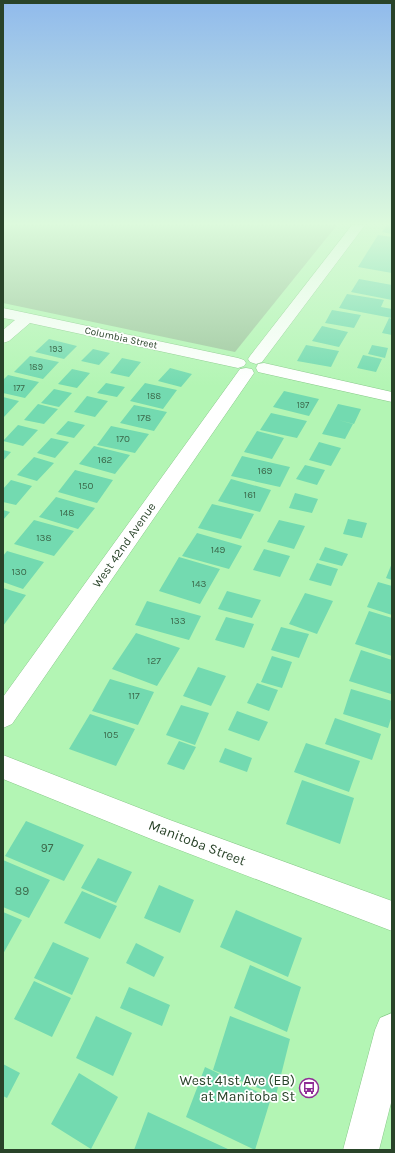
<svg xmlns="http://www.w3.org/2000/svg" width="395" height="1153" font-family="Karla,sans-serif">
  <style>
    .green { fill: #9fc79f }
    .building { fill: #73dab0 }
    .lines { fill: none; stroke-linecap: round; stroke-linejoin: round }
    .minor-casing { stroke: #88c889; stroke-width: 1 }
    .major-casing { stroke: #88c889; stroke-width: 1 }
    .minor { fill: #fff; fill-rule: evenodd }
    .major { fill: #fff; fill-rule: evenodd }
    .labels { text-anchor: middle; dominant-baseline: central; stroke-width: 3.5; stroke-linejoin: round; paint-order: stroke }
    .far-number-label { font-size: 9px; fill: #3c694b }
    .far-street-label { font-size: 10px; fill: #294329; stroke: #fff }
    .number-label { font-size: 10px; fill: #3c694b }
    .street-label { font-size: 12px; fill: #294329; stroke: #fff }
    .near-number-label { font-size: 12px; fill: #3c694b }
    .near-street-label { font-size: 14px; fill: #294329; stroke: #fff }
    .near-poi-label { font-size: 14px; fill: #294329; stroke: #fff; text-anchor: end }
  </style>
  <rect width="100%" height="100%" fill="#b3f5b4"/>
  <path class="green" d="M 3,225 L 337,225 L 235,352 L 3,303 Z"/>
  <path class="building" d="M 387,225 L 392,225 L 392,234 L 382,232 Z
    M 378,235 L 392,237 L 392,273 L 358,267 Z
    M 359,279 L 392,285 L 392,300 L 351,292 Z
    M 347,294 L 384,300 L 381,307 L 392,309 L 392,318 L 339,308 Z
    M 332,310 L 361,315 L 354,328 L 325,323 Z
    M 389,318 L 392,319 L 392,335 L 382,333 Z
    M 322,326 L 348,332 L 339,347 L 312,341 Z
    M 49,339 L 77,346 L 64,359 L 35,352 Z
    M 306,345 L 339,351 L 331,367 L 297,361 Z
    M 372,345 L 388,348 L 385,358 L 368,354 Z
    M 93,349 L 110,353 L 99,365 L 81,361 Z
    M 363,355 L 382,359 L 376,372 L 357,368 Z
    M 30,356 L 59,362 L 43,379 L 14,372 Z
    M 122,358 L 141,362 L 129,377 L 110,373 Z
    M 170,368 L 192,374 L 181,387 L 158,381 Z
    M 72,369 L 90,373 L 77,388 L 58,384 Z
    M 8,375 L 39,382 L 25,398 L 3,393 L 3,380 Z
    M 106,383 L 125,387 L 117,397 L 97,393 Z
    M 145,383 L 177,390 L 163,409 L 130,401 Z
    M 54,389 L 72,393 L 59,407 L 41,403 Z
    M 284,391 L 319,399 L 309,416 L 273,407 Z
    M 87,396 L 108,401 L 95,417 L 74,412 Z
    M 3,397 L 19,401 L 3,418 Z
    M 38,404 L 58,409 L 44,424 L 24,420 Z
    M 338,404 L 361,409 L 354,424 L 338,420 L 353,424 L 345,439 L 322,434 Z
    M 134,405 L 167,412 L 154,431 L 120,423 Z
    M 271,413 L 307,421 L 297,438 L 260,430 Z
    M 68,421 L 85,425 L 74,438 L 56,434 Z
    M 18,425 L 38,430 L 23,446 L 3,441 Z
    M 111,426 L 149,434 L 135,453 L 97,445 Z
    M 257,431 L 284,438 L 272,459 L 244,452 Z
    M 51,438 L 69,442 L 55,458 L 37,453 Z
    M 319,442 L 341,448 L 331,466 L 309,460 Z
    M 94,446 L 130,455 L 115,474 L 79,464 Z
    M 3,450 L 11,452 L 3,461 Z
    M 242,456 L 290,467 L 280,487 L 231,476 Z
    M 34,457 L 54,463 L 37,481 L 17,475 Z
    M 305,465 L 325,470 L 317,485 L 296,479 Z
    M 75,470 L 113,480 L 97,503 L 58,492 Z
    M 231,479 L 271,490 L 260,512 L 218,501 Z
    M 11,480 L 32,486 L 16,505 L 3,502 L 3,489 Z
    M 295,493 L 318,499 L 312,513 L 289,508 Z
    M 56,497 L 95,508 L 78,529 L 39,517 Z
    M 212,504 L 254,514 L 241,539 L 198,528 Z
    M 3,510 L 10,512 L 3,520 Z
    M 348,519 L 367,523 L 362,538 L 343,534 Z
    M 34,520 L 74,531 L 54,556 L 14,544 Z
    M 279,520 L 305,526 L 294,549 L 267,542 Z
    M 197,533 L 242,546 L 229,569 L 182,556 Z
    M 325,547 L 348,554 L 342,566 L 319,560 Z
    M 264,549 L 290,556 L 280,577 L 253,570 Z
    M 7,551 L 44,562 L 23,589 L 3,582 L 3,556 Z
    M 179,557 L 220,569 L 200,604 L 159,591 Z
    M 317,563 L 338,569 L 331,586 L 309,580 Z
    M 392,563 L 392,580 L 386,578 Z
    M 378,582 L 392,586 L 392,615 L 367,607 Z
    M 3,588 L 26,595 L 3,626 Z
    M 227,591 L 261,600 L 252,618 L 218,609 Z
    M 305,593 L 333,601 L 317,634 L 289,624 Z
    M 147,601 L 201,616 L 189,640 L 135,625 Z
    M 369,611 L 392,618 L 392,656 L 355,644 Z
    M 226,617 L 254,624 L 244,648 L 215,640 Z
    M 281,627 L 309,634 L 299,658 L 271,650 Z
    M 136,633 L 180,648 L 157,686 L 112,669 Z
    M 361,650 L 392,660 L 392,690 L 391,694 L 349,681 Z
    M 272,656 L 292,662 L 282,688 L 261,682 Z
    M 198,667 L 226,676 L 211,706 L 183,696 Z
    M 110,679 L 154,692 L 138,725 L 92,711 Z
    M 257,683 L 278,690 L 269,711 L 247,703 Z
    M 351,689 L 392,701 L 392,715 L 388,728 L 343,714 Z
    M 181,705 L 209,713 L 195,745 L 166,735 Z
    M 237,711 L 268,722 L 259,741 L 228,730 Z
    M 90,714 L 135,729 L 116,766 L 69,749 Z
    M 335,718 L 381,734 L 372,760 L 325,744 Z
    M 179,741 L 196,747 L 184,770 L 167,764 Z
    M 306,743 L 360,761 L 349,792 L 294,772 Z
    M 225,748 L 252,758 L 247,772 L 219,762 Z
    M 302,780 L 354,798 L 340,844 L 286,824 Z
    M 26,821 L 84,845 L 64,881 L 5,856 Z
    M 98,858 L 132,872 L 116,903 L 81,888 Z
    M 3,860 L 50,880 L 29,918 L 3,907 Z
    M 159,885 L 194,900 L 180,933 L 144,918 Z
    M 82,891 L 117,906 L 100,939 L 64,923 Z
    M 236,910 L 302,938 L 288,977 L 220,947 Z
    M 3,912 L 22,920 L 3,954 Z
    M 53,942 L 89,958 L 72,995 L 34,978 Z
    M 136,943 L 164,957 L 154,977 L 126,963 Z
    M 250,965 L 301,987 L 287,1032 L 234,1008 Z
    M 34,981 L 71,998 L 52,1037 L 14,1019 Z
    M 129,987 L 170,1005 L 162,1026 L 120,1008 Z
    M 96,1016 L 132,1033 L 113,1076 L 76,1058 Z
    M 230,1016 L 290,1039 L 276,1095 L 213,1070 Z
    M 3,1064 L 20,1073 L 7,1098 L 3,1096 Z
    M 205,1067 L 271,1098 L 255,1150 L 186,1117 Z
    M 79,1073 L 118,1097 L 91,1149 L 51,1124 Z
    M 148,1112 L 230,1150 L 134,1150 Z"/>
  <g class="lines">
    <g class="minor-casing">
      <path id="minor" d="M 352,225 L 365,225 L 262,362 L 256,364 L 250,362 L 248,359 L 250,356 Z
        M 3,308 L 238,358 L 244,360 L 246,363 L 244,366 L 238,368 L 30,323 L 9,341 L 3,343 L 3,330 L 15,320 L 3,318 Z
        M 264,363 L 392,392 L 392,402 L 258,372 L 256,368 L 258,364 Z
        M 246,368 L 252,369 L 254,373 L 12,724 L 3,728 L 3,697 L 240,369 Z
        M 3,755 L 170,820 L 392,901 L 392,931 L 156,841 L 3,779 Z"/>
    </g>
    <g class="major-casing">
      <path id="major" d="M 392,1013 L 392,1099 L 379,1150 L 343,1150 L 375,1030 L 380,1018 Z"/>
    </g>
    <use href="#minor" class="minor"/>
    <use href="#major" class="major"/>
  </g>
  <linearGradient id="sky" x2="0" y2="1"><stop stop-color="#90baec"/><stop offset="0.58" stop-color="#ddfadd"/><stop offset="1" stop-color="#ddfadd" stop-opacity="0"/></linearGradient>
  <rect width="395" height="386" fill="url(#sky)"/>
  <defs>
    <g id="bus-ring" transform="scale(1)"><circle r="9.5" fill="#fff" stroke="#8f2e96" stroke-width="1.5"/><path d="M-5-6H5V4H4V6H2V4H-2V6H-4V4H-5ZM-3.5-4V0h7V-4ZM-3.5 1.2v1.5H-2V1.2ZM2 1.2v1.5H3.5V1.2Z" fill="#8f2e96"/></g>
  </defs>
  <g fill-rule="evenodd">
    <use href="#bus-ring" x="309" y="1088"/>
  </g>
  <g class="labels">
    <g class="far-number-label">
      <text x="56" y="349">193</text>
      <text x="36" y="367">189</text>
      <text x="19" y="388">177</text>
      <text x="154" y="396">188</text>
      <text x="303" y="405">197</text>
    </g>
    <g class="far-street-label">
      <text transform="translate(121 338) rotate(12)">Columbia Street</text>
    </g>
    <g class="number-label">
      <text x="144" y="418">178</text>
      <text x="123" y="439">170</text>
      <text x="105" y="460">162</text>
      <text x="265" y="471">169</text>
      <text x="86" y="486">150</text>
      <text x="250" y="495">161</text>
      <text x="67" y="513">148</text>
      <text x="44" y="538">138</text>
      <text x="218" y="550">149</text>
      <text x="19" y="572">130</text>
      <text x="199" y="584">143</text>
      <text x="178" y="621">133</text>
      <text x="154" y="661">127</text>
      <text x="134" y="696">117</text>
      <text x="111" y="735">105</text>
    </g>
    <g class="street-label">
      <text transform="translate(124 545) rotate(-55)">West 42nd Avenue</text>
    </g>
    <g class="near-number-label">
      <text x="47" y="848">97</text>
      <text x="22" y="891">89</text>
    </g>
    <g class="near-street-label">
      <text transform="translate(197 843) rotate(21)">Manitoba Street</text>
    </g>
    <g class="near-poi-label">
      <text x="295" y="1080">West 41st Ave (EB)<tspan x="295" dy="16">at Manitoba St</tspan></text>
    </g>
  </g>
  <rect width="395" height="1153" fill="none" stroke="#294329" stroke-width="8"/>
</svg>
